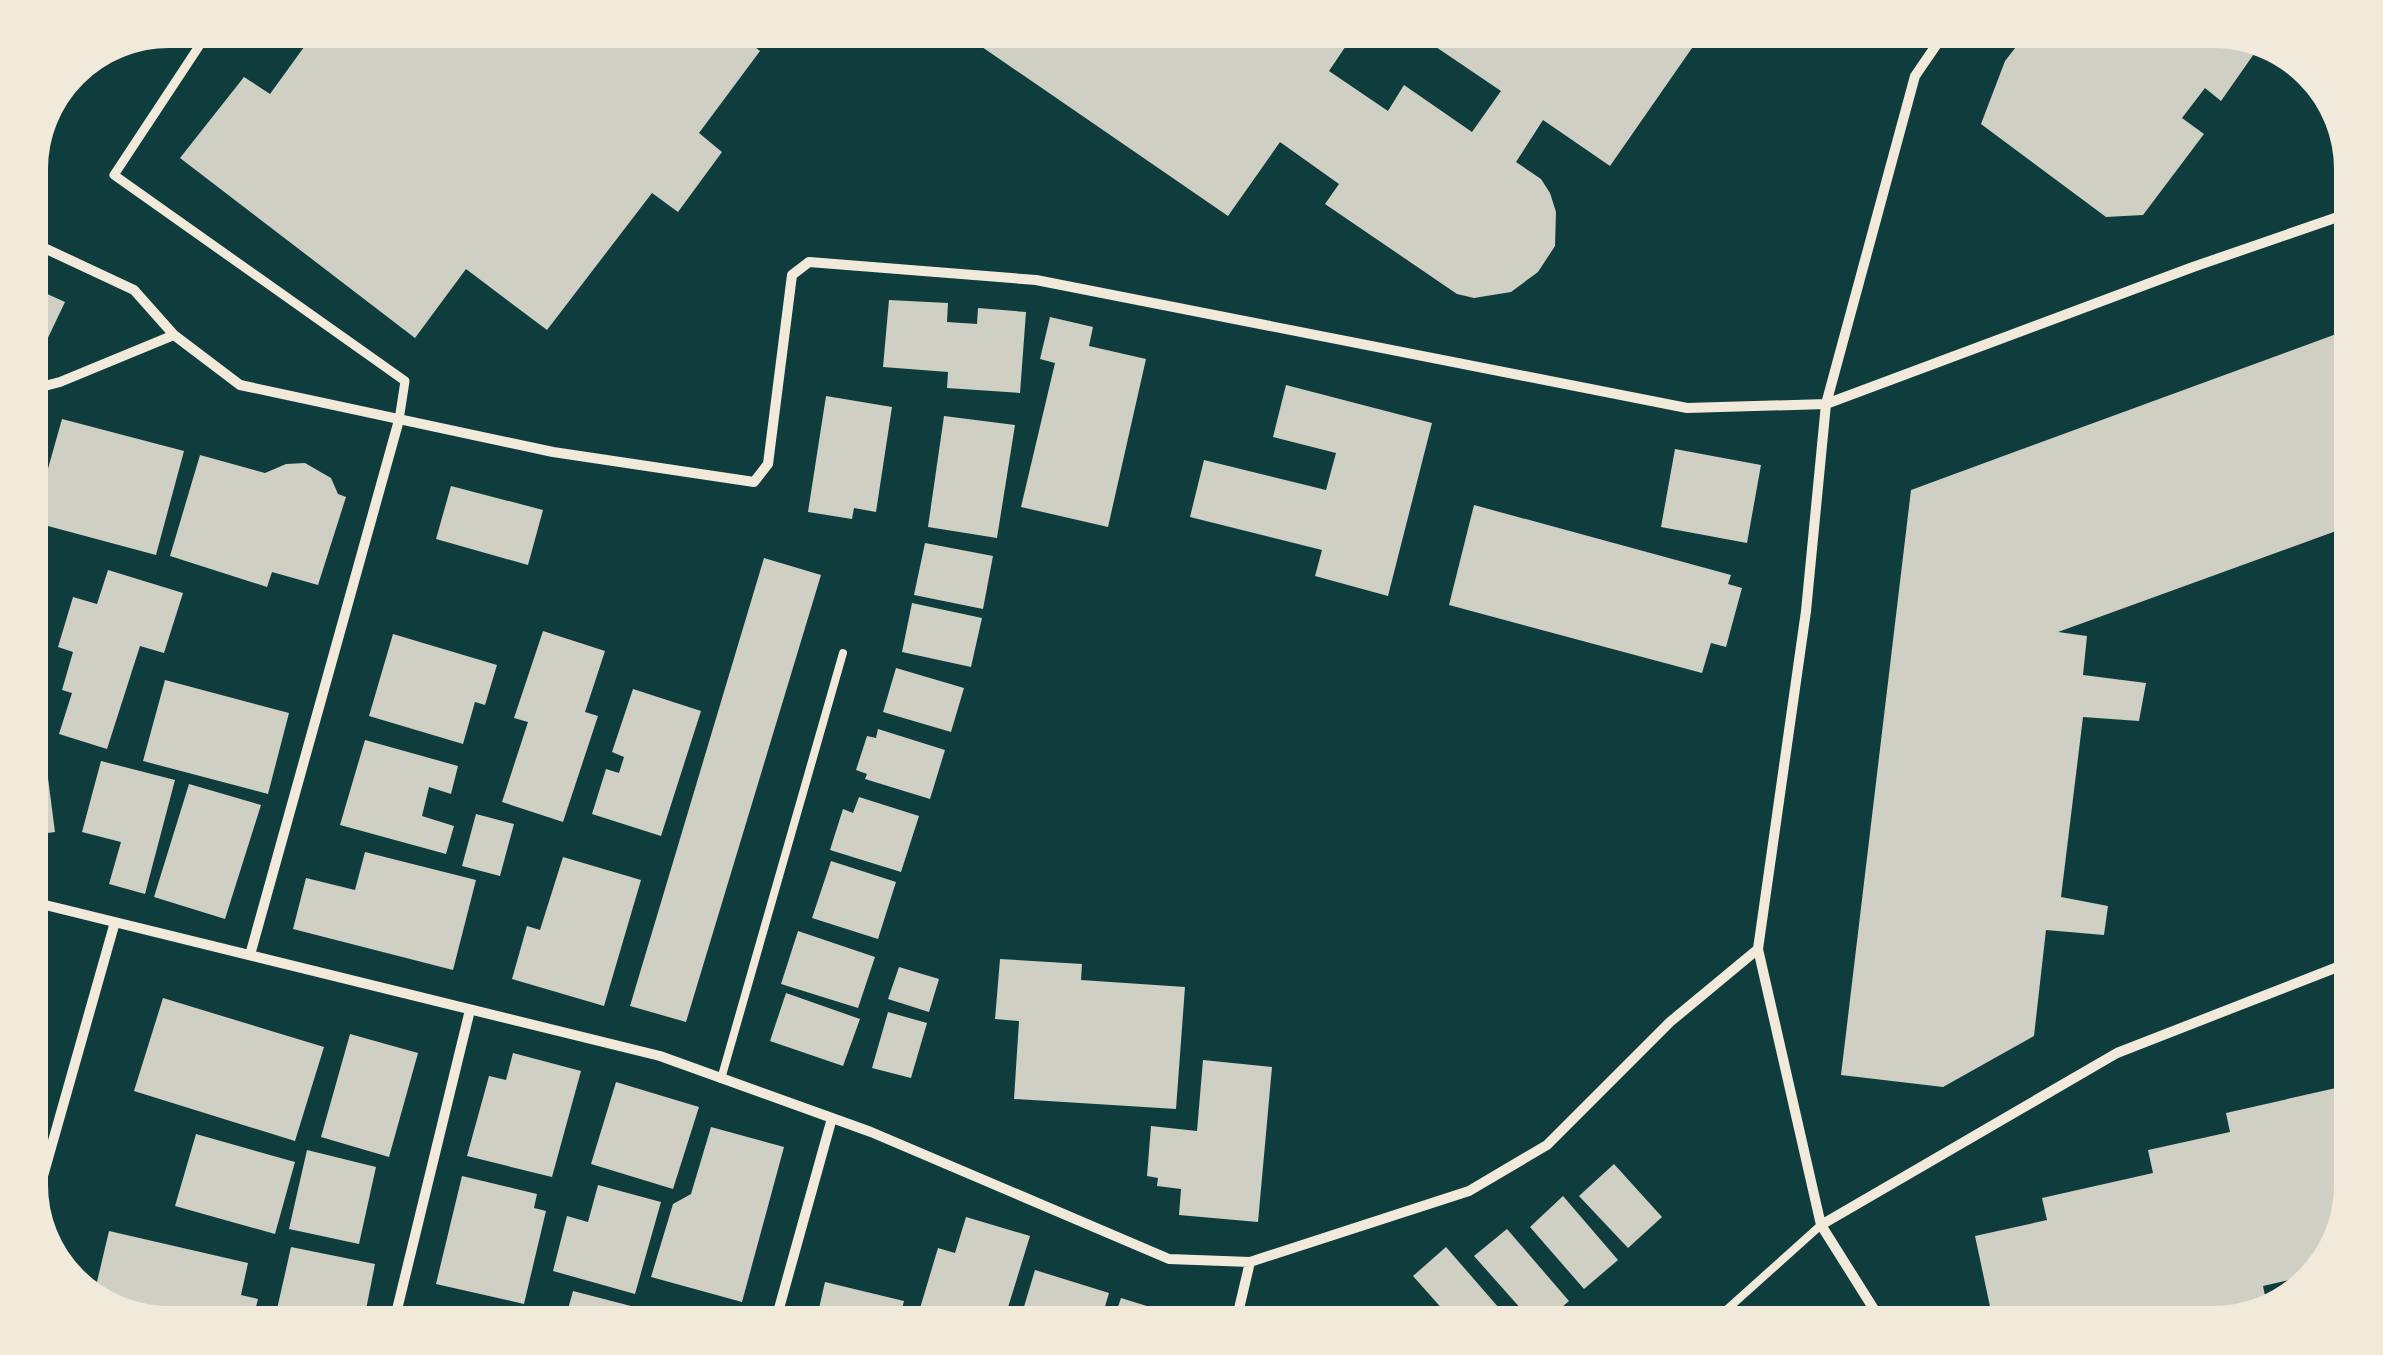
<svg xmlns="http://www.w3.org/2000/svg" width="2383" height="1355" font-family="Cabin,sans-serif">
  <style>
    .building { fill: #cfcfc3 }
    .lines { fill: none; stroke-linecap: round; stroke-linejoin: round }
    .service { stroke: #f1e9da; stroke-width: 8 }
    .pedestrian { stroke: #f1e9da; stroke-width: 9 }
    .minor { stroke: #f1e9da; stroke-width: 10 }
    .rim { fill: none; stroke: #f1e9da; stroke-width: 12 }
  </style>
  <rect width="100%" height="100%" fill="#0f3d3e"/>
  <path class="building" d="M 320,25 L 726,25 L 760,51 L 699,133 L 722,152 L 678,212 L 652,193 L 547,330 L 466,269 L 415,338 L 180,158 L 244,77 L 270,94 Z
    M 950,25 L 1360,25 L 1329,71 L 1388,111 L 1404,85 L 1472,132 L 1501,91 L 1433,45 L 1446,25 L 1708,25 L 1610,166 L 1543,120 L 1516,162 L 1541,179 L 1550,193 L 1556,212 L 1555,246 L 1538,272 L 1511,292 L 1474,298 L 1457,294 L 1325,204 L 1339,184 L 1280,142 L 1228,216 Z
    M 2033,25 L 2214,25 L 2256,51 L 2221,101 L 2205,88 L 2182,118 L 2204,134 L 2143,215 L 2106,217 L 1981,124 L 2005,61 Z
    M 25,284 L 65,302 L 45,344 L 25,336 Z
    M 889,300 L 948,303 L 947,322 L 977,324 L 978,308 L 1026,312 L 1020,393 L 947,388 L 948,372 L 883,367 Z
    M 1050,317 L 1093,327 L 1089,346 L 1146,359 L 1108,527 L 1021,507 L 1055,363 L 1040,359 Z
    M 2358,326 L 2358,523 L 2058,632 L 2087,636 L 2083,675 L 2146,683 L 2139,721 L 2083,717 L 2061,897 L 2108,906 L 2104,935 L 2046,930 L 2034,1036 L 1943,1087 L 1841,1075 L 1911,490 Z
    M 1286,385 L 1432,423 L 1388,596 L 1315,576 L 1322,550 L 1190,517 L 1204,460 L 1326,490 L 1336,453 L 1273,437 Z
    M 826,396 L 892,407 L 876,512 L 854,508 L 852,519 L 808,512 Z
    M 944,416 L 1015,425 L 997,538 L 928,527 Z
    M 62,419 L 184,451 L 156,555 L 33,522 Z
    M 1675,449 L 1761,465 L 1747,543 L 1661,527 Z
    M 200,455 L 265,473 L 286,464 L 305,463 L 331,478 L 338,494 L 346,497 L 318,585 L 272,572 L 267,587 L 170,556 Z
    M 451,486 L 543,510 L 528,565 L 436,539 Z
    M 1474,505 L 1731,575 L 1728,584 L 1742,588 L 1726,647 L 1711,643 L 1702,673 L 1449,605 Z
    M 925,543 L 993,556 L 983,609 L 914,595 Z
    M 764,558 L 821,575 L 686,1022 L 630,1006 Z
    M 108,570 L 183,593 L 164,653 L 140,646 L 107,749 L 59,734 L 72,693 L 62,690 L 73,652 L 58,647 L 73,597 L 97,604 Z
    M 912,603 L 982,618 L 971,667 L 902,652 Z
    M 25,616 L 28,616 L 31,657 L 25,658 Z
    M 543,631 L 605,651 L 585,712 L 598,716 L 563,822 L 502,802 L 528,722 L 514,718 Z
    M 393,634 L 497,665 L 485,705 L 475,702 L 463,744 L 369,716 Z
    M 896,668 L 964,688 L 951,732 L 883,712 Z
    M 36,671 L 44,739 L 25,742 L 25,672 Z
    M 165,680 L 289,713 L 268,794 L 143,761 Z
    M 633,689 L 701,711 L 661,836 L 592,814 L 606,769 L 619,773 L 624,757 L 612,752 Z
    M 878,729 L 945,750 L 930,799 L 865,779 L 867,774 L 856,770 L 867,736 L 876,738 Z
    M 365,740 L 458,766 L 451,794 L 429,787 L 422,816 L 454,826 L 446,854 L 340,825 Z
    M 45,755 L 55,832 L 25,836 L 25,758 Z
    M 101,761 L 175,780 L 145,894 L 109,884 L 121,842 L 82,832 Z
    M 189,784 L 261,805 L 225,919 L 154,897 Z
    M 859,797 L 919,816 L 901,872 L 830,850 L 843,809 L 853,813 Z
    M 476,814 L 514,824 L 500,876 L 462,866 Z
    M 365,852 L 476,880 L 453,970 L 293,929 L 306,878 L 355,890 Z
    M 563,857 L 641,880 L 604,1006 L 512,979 L 527,926 L 540,930 Z
    M 831,861 L 896,882 L 878,939 L 812,918 Z
    M 798,931 L 875,957 L 858,1008 L 781,984 Z
    M 25,959 L 45,963 L 27,1054 L 25,1054 Z
    M 1000,959 L 1082,964 L 1081,980 L 1185,987 L 1176,1109 L 1014,1099 L 1019,1021 L 995,1019 Z
    M 899,967 L 939,979 L 929,1012 L 888,999 Z
    M 786,993 L 860,1019 L 843,1066 L 770,1041 Z
    M 163,998 L 324,1047 L 295,1141 L 134,1091 Z
    M 888,1012 L 927,1023 L 911,1078 L 872,1068 Z
    M 350,1034 L 418,1053 L 389,1157 L 321,1137 Z
    M 513,1053 L 581,1071 L 552,1177 L 467,1156 L 489,1076 L 506,1080 Z
    M 1203,1060 L 1272,1067 L 1258,1222 L 1179,1215 L 1181,1189 L 1157,1186 L 1158,1178 L 1147,1176 L 1151,1126 L 1197,1131 Z
    M 616,1082 L 699,1107 L 673,1189 L 591,1164 Z
    M 2358,1083 L 2358,1186 L 2339,1257 L 2312,1284 L 2310,1275 L 2263,1286 L 2269,1315 L 2214,1330 L 1995,1330 L 1975,1236 L 2047,1220 L 2042,1198 L 2153,1173 L 2148,1150 L 2230,1132 L 2226,1113 Z
    M 711,1127 L 784,1147 L 742,1302 L 651,1277 L 673,1204 L 691,1194 Z
    M 196,1134 L 295,1162 L 275,1234 L 175,1206 Z
    M 307,1150 L 376,1167 L 359,1244 L 289,1229 Z
    M 1614,1164 L 1662,1217 L 1628,1248 L 1579,1196 Z
    M 462,1176 L 537,1194 L 534,1208 L 546,1211 L 524,1304 L 436,1284 Z
    M 598,1185 L 661,1202 L 635,1294 L 553,1271 L 567,1216 L 588,1222 Z
    M 1563,1196 L 1618,1260 L 1584,1289 L 1530,1227 Z
    M 966,1217 L 1030,1236 L 1001,1330 L 931,1330 L 915,1325 L 938,1248 L 955,1253 Z
    M 1507,1229 L 1569,1301 L 1538,1328 L 1474,1256 Z
    M 109,1231 L 248,1263 L 241,1295 L 258,1299 L 250,1330 L 228,1330 L 93,1299 Z
    M 291,1247 L 375,1264 L 362,1330 L 328,1330 L 275,1318 Z
    M 1446,1247 L 1499,1308 L 1473,1330 L 1461,1330 L 1413,1276 Z
    M 1035,1270 L 1109,1293 L 1098,1330 L 1017,1330 Z
    M 825,1282 L 904,1301 L 897,1330 L 814,1330 Z
    M 573,1291 L 631,1306 L 624,1330 L 546,1330 L 551,1313 L 566,1316 Z
    M 1121,1298 L 1211,1326 L 1210,1330 L 1110,1330 Z
    M 644,1314 L 696,1329 L 696,1330 L 640,1330 Z"/>
  <g class="lines">
    <path class="service" d="M 721,1079 L 843,653
      M 1704,1330 L 1821,1225"/>
    <path class="pedestrian" d="M 213,25 L 114,175 L 405,381 L 399,420"/>
    <path class="minor" d="M 25,239 L 134,290 L 174,335 L 240,385 L 553,452 L 754,482 L 768,464 L 792,275 L 809,262 L 1036,280 L 1687,408 L 1826,404 L 2193,267 L 2358,210
      M 25,391 L 60,382 L 174,335
      M 25,900 L 660,1056 L 871,1132 L 1169,1259 L 1250,1262 L 1469,1191 L 1547,1145 L 1670,1022 L 1758,949
      M 250,955 L 399,420
      M 32,1215 L 115,922
      M 1821,1225 L 2117,1053 L 2358,959
      M 392,1330 L 470,1010
      M 773,1330 L 832,1118
      M 1234,1330 L 1250,1262
      M 1887,1330 L 1821,1225 L 1758,949 L 1806,611 L 1826,404 L 1915,76 L 1950,25"/>
  </g>
  <path d="M0 0H2383V1355H0ZM169 42H2213A127 127 0 0 1 2340 169V1185A127 127 0 0 1 2213 1312H169A127 127 0 0 1 42 1185V169A127 127 0 0 1 169 42Z" fill="#f1e9da" fill-rule="evenodd"/>
  <path class="rim" d="M169 42H2213A127 127 0 0 1 2340 169V1185A127 127 0 0 1 2213 1312H169A127 127 0 0 1 42 1185V169A127 127 0 0 1 169 42Z"/>
</svg>
